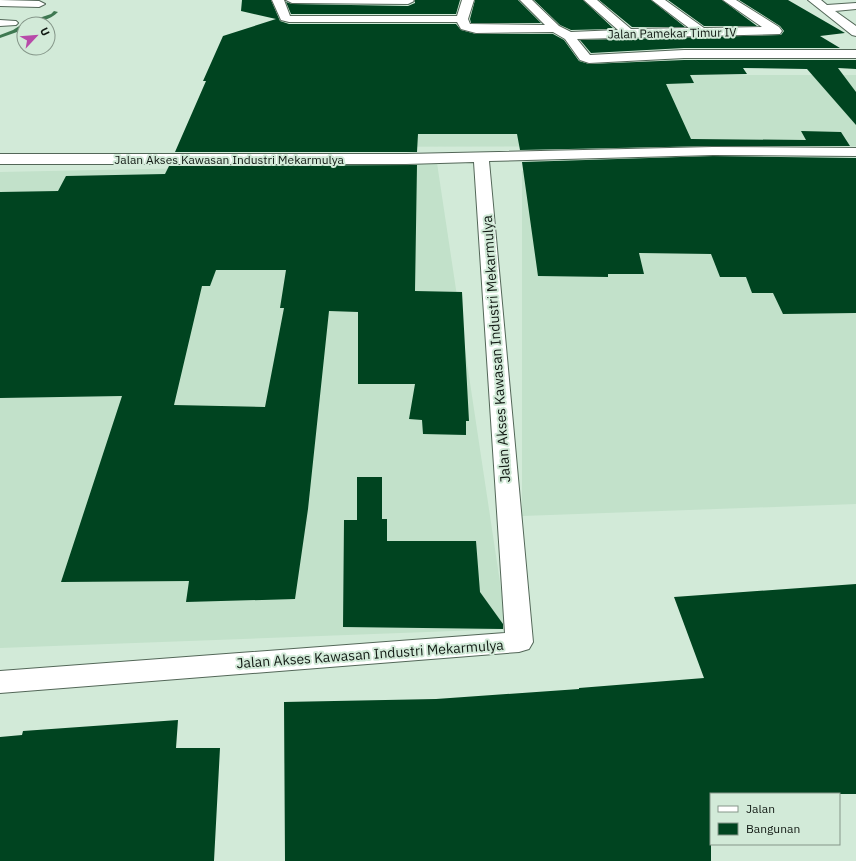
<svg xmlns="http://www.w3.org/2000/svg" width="856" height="861" font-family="'IBM Plex Sans',sans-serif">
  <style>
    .built { fill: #c2e1ca }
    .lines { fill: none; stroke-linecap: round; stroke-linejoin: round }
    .stream { fill: #3e7851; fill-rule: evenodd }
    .building { fill: #004420; fill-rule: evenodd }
    .street-casing { stroke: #536758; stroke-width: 2 }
    .street { fill: #fff; fill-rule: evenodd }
    .labels { text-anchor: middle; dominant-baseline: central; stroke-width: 4; stroke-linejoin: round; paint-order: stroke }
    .far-street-label { font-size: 12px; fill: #111913; stroke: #d2ead8 }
    .street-label { font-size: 14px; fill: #111913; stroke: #d2ead8 }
  </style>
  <rect width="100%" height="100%" fill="#d2ead8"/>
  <path class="built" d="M 573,75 L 856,75 L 856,146 L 195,147 Z
    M 437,163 L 507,629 L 0,648 L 0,172 Z
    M 522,171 L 856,171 L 856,504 L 522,516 Z"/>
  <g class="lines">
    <path class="stream" d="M 54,11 L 58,12 C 51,20 34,24 24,24 L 24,27 L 17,32 L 0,38 L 0,35 L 13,30 L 24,23 L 51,14 Z"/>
  </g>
  <path class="building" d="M 242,0 L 271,0 L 280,21 L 289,24 L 456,24 L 461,30 L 476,34 L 553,34 L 564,40 L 579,61 L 589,64 L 684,60 L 856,60 L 856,69 L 838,68 L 856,92 L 856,125 L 807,69 L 743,68 L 747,74 L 690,75 L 694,83 L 666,84 L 691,139 L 806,140 L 801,131 L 841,132 L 850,146 L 713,146 L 520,150 L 517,134 L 418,134 L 417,152 L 175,152 L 206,81 L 203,81 L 223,36 L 276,19 L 241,11 Z
    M 415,0 L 460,0 L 456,14 L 291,14 L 286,2 L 292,4 L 408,6 L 415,3 Z
    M 475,0 L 518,0 L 541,23 L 471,23 L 470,19 Z
    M 534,0 L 583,0 L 614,29 L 571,30 L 560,25 Z
    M 599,0 L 651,0 L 685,27 L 632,27 Z
    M 668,0 L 722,0 L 757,26 L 704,26 Z
    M 739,0 L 788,0 L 845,33 L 820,36 L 840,48 L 684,48 L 591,53 L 580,40 L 781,35 L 784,31 L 780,26 Z
    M 713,156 L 856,158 L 856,313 L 783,314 L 773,293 L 752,293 L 746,277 L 720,277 L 711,254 L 639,253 L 644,274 L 608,274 L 608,277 L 538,276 L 522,162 Z
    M 417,165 L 415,291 L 462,292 L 469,421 L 466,421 L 466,435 L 423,434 L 422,420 L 409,419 L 415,384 L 358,384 L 358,312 L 329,311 L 308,509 L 295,599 L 186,602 L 189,581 L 61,582 L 122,396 L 0,398 L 0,192 L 58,191 L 66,176 L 165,174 L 169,166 ZM 216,270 L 286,270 L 280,308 L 284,308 L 265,407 L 174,405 L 202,286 L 210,286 Z
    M 357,477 L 382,477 L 382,519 L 387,519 L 387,541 L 476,541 L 480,592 L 503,624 L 503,629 L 343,627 L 344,520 L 357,520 Z
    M 856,584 L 856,794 L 711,794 L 711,861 L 285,861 L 284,702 L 436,699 L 579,689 L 579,688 L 704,678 L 674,597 Z
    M 178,720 L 176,748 L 220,748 L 214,861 L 0,861 L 0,737 L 22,735 L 23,731 Z"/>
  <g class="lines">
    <g class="street-casing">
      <path id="street" d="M 0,0 L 39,1 L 45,4 L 39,7 L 0,6 Z
        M 272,0 L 284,0 L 290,16 L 457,16 L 462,0 L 474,0 L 468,19 L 470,24 L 545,25 L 520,0 L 532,0 L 559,26 L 571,32 L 618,30 L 584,0 L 597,0 L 631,29 L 689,28 L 652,0 L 665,0 L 704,28 L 762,27 L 723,0 L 736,0 L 779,27 L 782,31 L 780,34 L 577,39 L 590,55 L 684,50 L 856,50 L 856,58 L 684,58 L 589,63 L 580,60 L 565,39 L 553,32 L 476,33 L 461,29 L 457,22 L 289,22 L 281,20 Z
        M 286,0 L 413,0 L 414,1 L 408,4 L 292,3 Z
        M 808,0 L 821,0 L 827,5 L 856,3 L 856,9 L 835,11 L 856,26 L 856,36 L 852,35 Z
        M 0,20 L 16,21 L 18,23 L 16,25 L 0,26 Z
        M 713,147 L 856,148 L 856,156 L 713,155 L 489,161 L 533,642 L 529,649 L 519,652 L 0,693 L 0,671 L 505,633 L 474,162 L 406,164 L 0,164 L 0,154 L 406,154 Z"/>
    </g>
    <use href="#street" class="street"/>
  </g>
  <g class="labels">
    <g class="far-street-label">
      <text transform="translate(672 33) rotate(-1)">Jalan Pamekar Timur IV</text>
      <text x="229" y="159">Jalan Akses Kawasan Industri Mekarmulya</text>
    </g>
    <g class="street-label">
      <text transform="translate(496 349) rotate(-94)">Jalan Akses Kawasan Industri Mekarmulya</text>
      <text transform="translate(370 654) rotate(-4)">Jalan Akses Kawasan Industri Mekarmulya</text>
    </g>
  </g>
  <rect x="710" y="793" width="130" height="52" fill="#d2ead8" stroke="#859689"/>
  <rect x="718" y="806" width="20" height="6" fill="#ffffff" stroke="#859689"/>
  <text x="746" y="813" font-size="12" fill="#111913">Jalan</text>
  <rect x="718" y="823" width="20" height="12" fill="#004420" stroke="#859689"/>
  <text x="746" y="833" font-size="12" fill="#111913">Bangunan</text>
  <g transform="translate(36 36) rotate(64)"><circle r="19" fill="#d2ead8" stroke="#859689"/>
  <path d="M0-3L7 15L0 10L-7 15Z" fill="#b84aa9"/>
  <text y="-6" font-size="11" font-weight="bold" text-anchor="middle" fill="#111913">U</text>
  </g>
</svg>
